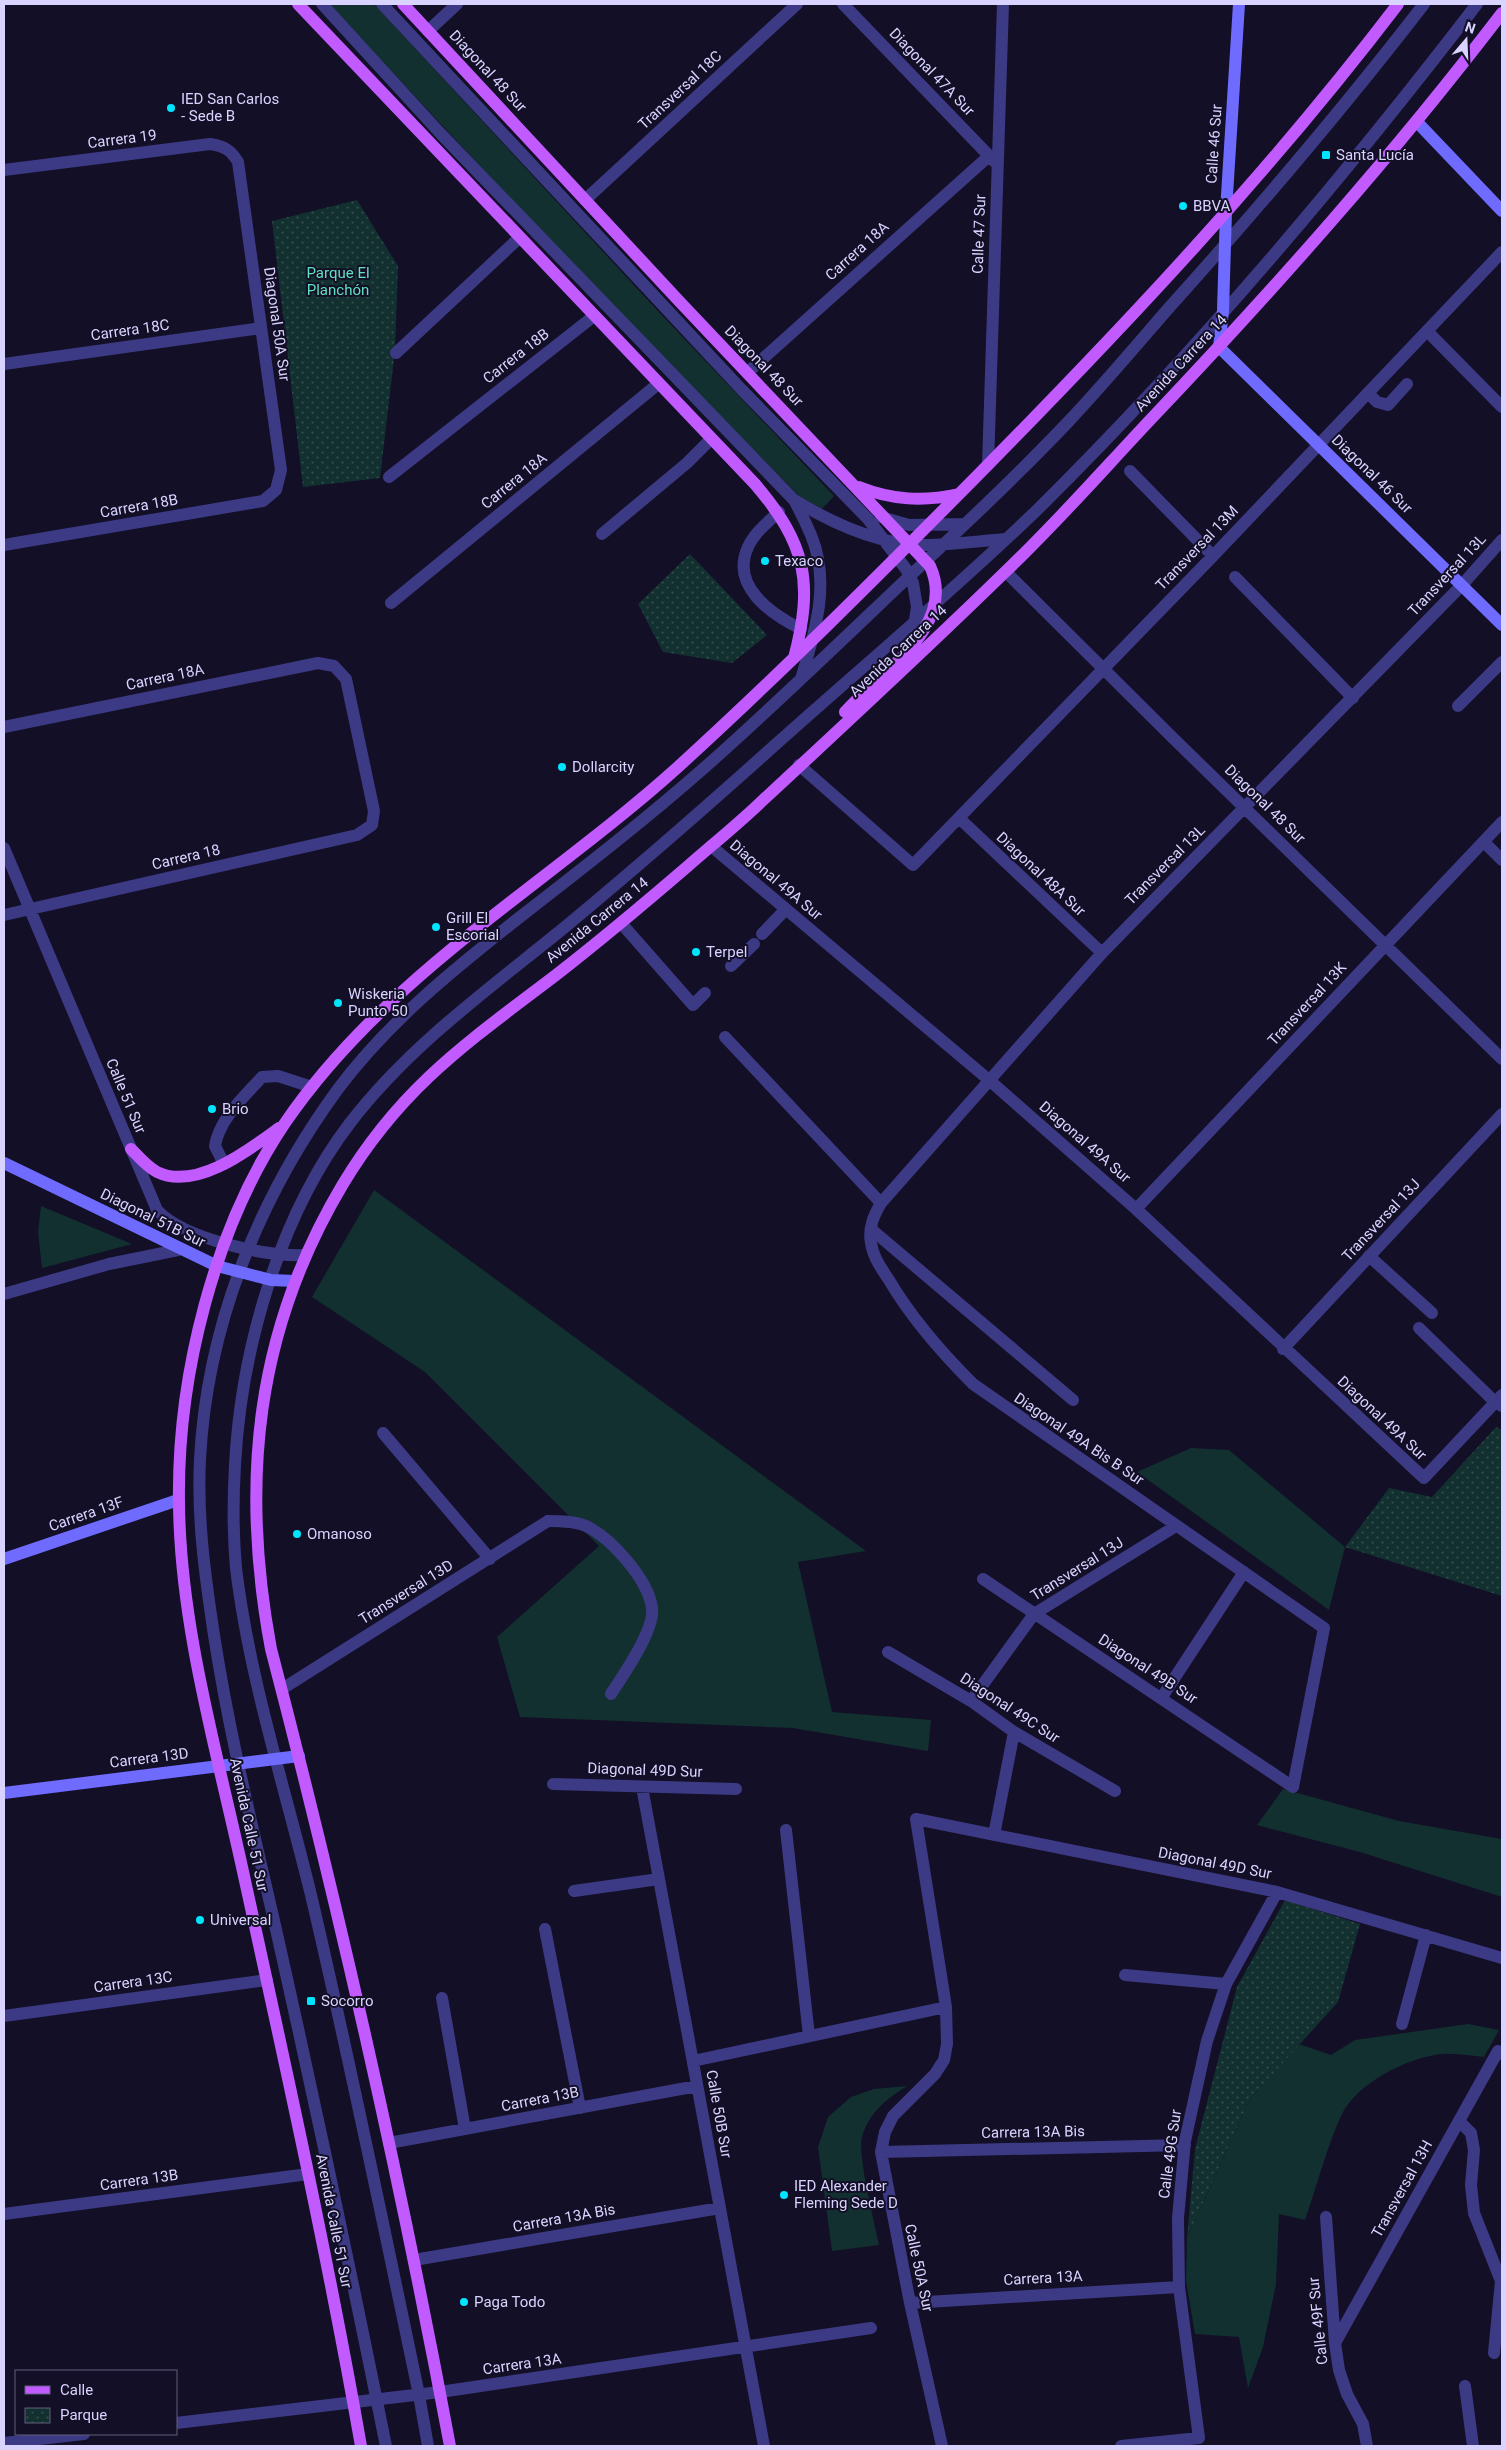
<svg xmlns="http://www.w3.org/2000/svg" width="1506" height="2450" font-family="Roboto,sans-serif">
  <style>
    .green { fill: #12302f }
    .park { fill: url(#park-dots) }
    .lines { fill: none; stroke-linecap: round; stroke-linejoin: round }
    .lane { stroke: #3d3a85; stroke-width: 12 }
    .street { stroke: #3d3a85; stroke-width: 12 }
    .secondary { stroke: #6f6bff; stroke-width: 12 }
    .primary { stroke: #c25bff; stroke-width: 12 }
    .poi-dot { fill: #00e5ff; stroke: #130f26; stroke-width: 2 }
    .labels { text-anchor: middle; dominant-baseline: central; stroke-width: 4; stroke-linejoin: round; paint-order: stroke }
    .street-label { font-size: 15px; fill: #d9d4ff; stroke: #130f26 }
    .poi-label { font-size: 15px; fill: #d9d4ff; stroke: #130f26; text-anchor: start }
    .park-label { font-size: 15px; fill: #5fe0c0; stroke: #130f26 }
  </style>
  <defs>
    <pattern id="park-dots" width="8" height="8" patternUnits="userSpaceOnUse" patternTransform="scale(1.25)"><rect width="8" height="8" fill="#12302f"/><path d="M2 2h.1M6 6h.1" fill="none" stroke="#344d4e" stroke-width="1.8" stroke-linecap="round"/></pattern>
  </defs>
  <rect width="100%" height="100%" fill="#130f26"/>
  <path class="green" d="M 329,4 L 374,4 L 657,310 L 834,496 L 822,509 L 799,496 L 580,273 Z
    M 374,1190 L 866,1551 L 798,1562 L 832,1712 L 931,1720 L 928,1751 L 793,1728 L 520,1717 L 497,1637 L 599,1546 L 425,1372 L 312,1297 Z
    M 41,1206 L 132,1244 L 42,1268 L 38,1232 Z
    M 1191,1448 L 1229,1450 L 1345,1547 L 1329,1610 L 1137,1472 Z
    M 1283,1789 L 1399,1821 L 1502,1839 L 1502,1897 L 1360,1852 L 1257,1825 Z
    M 1468,2024 L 1499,2030 L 1484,2057 C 1471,2056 1456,2053 1442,2054 C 1409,2057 1356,2083 1341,2116 C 1326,2149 1317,2186 1305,2220 L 1279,2214 L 1276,2284 L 1263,2347 L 1248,2388 L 1239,2337 L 1195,2334 L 1186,2281 L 1187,2238 L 1250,2099 L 1299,2044 L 1331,2055 L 1355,2040 Z
    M 907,2086 C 886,2099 869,2113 862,2137 C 857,2154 875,2224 879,2245 L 832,2251 L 818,2147 L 828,2117 L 851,2097 L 874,2089 Z"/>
  <path class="park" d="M 357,200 L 398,266 L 395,350 L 380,478 L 303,487 L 272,221 Z
    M 690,554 L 767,635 L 732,663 L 663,652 L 638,604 Z
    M 1496,1427 L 1502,1430 L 1502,1596 L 1345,1547 L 1389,1488 L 1432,1497 Z
    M 1285,1900 L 1360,1924 L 1338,2002 L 1250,2099 L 1187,2238 L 1195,2149 L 1237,1987 Z"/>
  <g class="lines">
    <path class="lane" d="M 322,4 L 441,134 L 794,500 C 832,523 879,545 924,545 C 952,545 979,541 1006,539
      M 382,4 L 742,390 L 868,519 L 906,569 L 913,583 L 917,607 L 915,620
      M 1427,331 L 1502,407
      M 1368,393 L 1377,402 L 1388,405 L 1407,384
      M 794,500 C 800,511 806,523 811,535 C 831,583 815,632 801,679
      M 779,512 C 768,522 754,533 748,547 C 730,586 771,614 801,629
      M 881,517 L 909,525 L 965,524
      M 602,534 L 687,463 L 711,439
      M 1235,577 L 1353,698
      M 1458,706 L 1502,662
      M 1484,842 L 1502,860
      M 621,923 L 693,1005 L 705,993
      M 762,934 L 786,909
      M 731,966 L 754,944
      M 725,1037 L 881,1203
      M 224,1164 L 215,1146 C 219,1119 245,1096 262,1077 L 278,1076 L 312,1087
      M 871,1229 L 1073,1400
      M 1369,1256 L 1432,1313
      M 1419,1328 L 1495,1402 L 1502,1406
      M 548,1521 C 560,1521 575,1521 586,1526 C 611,1538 648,1579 652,1608 C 655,1630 623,1675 611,1694
      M 1459,2121 L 1471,2133 L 1474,2150 L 1471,2185 L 1474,2213 L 1501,2281 L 1494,2353
      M 386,2446 C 351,2272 314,2098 275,1925 C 253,1829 229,1733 214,1635 C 205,1576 197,1518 200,1459 C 207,1325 259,1197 338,1089 C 388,1022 454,969 520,917 C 583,868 645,820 704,768 C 771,709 835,647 899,586 C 957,532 1015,478 1069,421 C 1103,385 1135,347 1167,310 C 1256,211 1343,109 1424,4
      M 428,2446 L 419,2395 C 384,2228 350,2061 311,1895 C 285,1788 249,1677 236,1568 C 233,1534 233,1499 235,1465 C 241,1350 279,1216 350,1123 C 410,1045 489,989 565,927 C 636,868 706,807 775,745 C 862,667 952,592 1036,511 C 1195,354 1341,181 1477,4"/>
    <path class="street" d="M 843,4 L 995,162
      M 428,31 L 457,4
      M 4,170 L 210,144 C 224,146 231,150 238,162 L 281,470 L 276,490 L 263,501 L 4,545
      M 585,200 L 797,4
      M 396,353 L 519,238
      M 4,364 L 261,328
      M 748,372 L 989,156
      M 988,465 L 1003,4
      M 1130,471 L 1213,556
      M 389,477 L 594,316
      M 1006,572 L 1174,739 L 1502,1059
      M 391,603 L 658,384
      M 4,727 L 318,663 L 334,666 L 346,679 L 374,811 L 372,825 L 357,835 L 4,915
      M 799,765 L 913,865 L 1213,556 L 1502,252
      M 959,818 L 1102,953
      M 711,846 L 989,1080 L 1136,1209 L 1424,1478 L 1502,1395
      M 4,848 L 157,1210 C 184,1239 266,1257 305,1255
      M 1136,1209 L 1502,822
      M 4,1294 L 109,1264 L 178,1250
      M 1283,1349 L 1502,1114
      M 383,1433 L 490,1559
      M 983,1579 L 1293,1787 L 1324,1628 L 973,1384 C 941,1352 912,1319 889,1280 C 881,1268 873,1257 871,1243 C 868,1228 874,1215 881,1203 L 1102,953 L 1462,585 L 1502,540
      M 888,1652 L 971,1701 L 1014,1732 L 1115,1791
      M 282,1689 L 548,1521
      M 1162,1697 L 1244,1572
      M 971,1701 L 1034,1614 L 1176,1526
      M 553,1784 L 736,1789
      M 642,1787 L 764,2446
      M 786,1830 L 809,2036
      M 994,1835 L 1014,1732
      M 574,1891 L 659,1879
      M 545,1929 L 580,2108
      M 1125,1975 L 1226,1984
      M 442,1998 L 465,2129
      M 4,2016 L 267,1980
      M 1402,2024 L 1426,1935
      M 693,2061 L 946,2007
      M 389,2143 L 697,2086
      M 881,2152 L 1185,2145
      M 4,2214 L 308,2174
      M 1326,2217 L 1335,2343 L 1339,2370 L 1347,2394 L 1363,2424 L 1367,2446
      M 414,2260 L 720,2208
      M 910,2303 L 1179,2287
      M 1335,2343 L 1498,2051 L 1502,2054
      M 1465,2386 L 1473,2446
      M 176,2423 L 440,2392 L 871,2328
      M 4,2443 L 84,2434
      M 942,2446 L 910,2303 L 881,2152 L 885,2132 L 893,2116 L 935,2074 L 944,2060 L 947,2044 L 946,2007 L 916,1819 L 1277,1892 L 1502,1958
      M 1121,2446 L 1199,2438 L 1179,2287 L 1178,2218 L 1185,2141 L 1207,2041 L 1226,1984 L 1277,1892"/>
    <path class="secondary" d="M 1239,4 L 1226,211 L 1223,311 L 1219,347 L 1502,625
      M 1417,122 L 1502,211
      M 4,1163 L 217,1266 L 271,1280 L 295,1281
      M 4,1559 L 178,1500
      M 4,1793 L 299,1756"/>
    <path class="primary" d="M 298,4 L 755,484 C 806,544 814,582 794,658
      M 403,4 L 679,301 L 930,566 C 958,627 880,672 845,712
      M 859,487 C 892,500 923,502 959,494
      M 131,1149 C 139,1157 147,1167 157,1172 C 196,1191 249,1150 279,1128
      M 361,2446 C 327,2252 284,2059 242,1867 C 216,1748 180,1624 179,1503 C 177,1377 214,1228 285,1123 C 386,975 547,885 678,767 C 780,674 878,576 975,478 C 1124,327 1270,172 1398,4
      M 450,2446 C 400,2178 340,1913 271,1649 C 240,1483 255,1331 343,1184 C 402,1086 468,1042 556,975 C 601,940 645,903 688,866 C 712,845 738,824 761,802 C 842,727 924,651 1003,574 C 1055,525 1102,471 1151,419 C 1274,289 1393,156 1502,13"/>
  </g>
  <g class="poi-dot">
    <circle cx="171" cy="108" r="5"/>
    <rect x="1321" y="150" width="10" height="10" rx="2.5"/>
    <circle cx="1183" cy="206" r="5"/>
    <circle cx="765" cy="561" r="5"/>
    <circle cx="562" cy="767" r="5"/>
    <circle cx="436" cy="927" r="5"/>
    <circle cx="696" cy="952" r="5"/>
    <circle cx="338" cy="1003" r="5"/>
    <circle cx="212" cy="1109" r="5"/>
    <circle cx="297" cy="1534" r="5"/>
    <circle cx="200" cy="1920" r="5"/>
    <rect x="306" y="1996" width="10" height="10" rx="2.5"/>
    <circle cx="784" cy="2195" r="5"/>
    <circle cx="464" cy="2302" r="5"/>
  </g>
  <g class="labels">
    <g class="street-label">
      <text transform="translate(488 71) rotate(47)">Diagonal 48 Sur</text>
      <text transform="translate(932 72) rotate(46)">Diagonal 47A Sur</text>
      <text transform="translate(680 90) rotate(-43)">Transversal 18C</text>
      <text transform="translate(122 139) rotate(-7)">Carrera 19</text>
      <text transform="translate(1214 144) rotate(-86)">Calle 46 Sur</text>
      <text transform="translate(979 234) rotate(-88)">Calle 47 Sur</text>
      <text transform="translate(857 251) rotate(-42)">Carrera 18A</text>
      <text transform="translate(277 324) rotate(82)">Diagonal 50A Sur</text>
      <text transform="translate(130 330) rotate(-8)">Carrera 18C</text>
      <text transform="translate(516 356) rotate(-38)">Carrera 18B</text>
      <text transform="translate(1181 363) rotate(-47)">Avenida Carrera 14</text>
      <text transform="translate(764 366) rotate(46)">Diagonal 48 Sur</text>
      <text transform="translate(1372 474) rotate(44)">Diagonal 46 Sur</text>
      <text transform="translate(514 481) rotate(-39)">Carrera 18A</text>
      <text transform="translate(139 506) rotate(-10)">Carrera 18B</text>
      <text transform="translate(1197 548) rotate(-46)">Transversal 13M</text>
      <text transform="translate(1447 575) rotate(-47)">Transversal 13L</text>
      <text transform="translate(898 651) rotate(-43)">Avenida Carrera 14</text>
      <text transform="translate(165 677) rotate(-12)">Carrera 18A</text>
      <text transform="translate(1265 804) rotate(44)">Diagonal 48 Sur</text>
      <text transform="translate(186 857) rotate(-13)">Carrera 18</text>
      <text transform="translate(1165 865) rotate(-45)">Transversal 13L</text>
      <text transform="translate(1041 874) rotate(43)">Diagonal 48A Sur</text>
      <text transform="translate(776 880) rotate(40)">Diagonal 49A Sur</text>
      <text transform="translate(597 920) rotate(-39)">Avenida Carrera 14</text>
      <text transform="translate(1307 1004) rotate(-47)">Transversal 13K</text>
      <text transform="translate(126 1096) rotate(67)">Calle 51 Sur</text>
      <text transform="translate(1085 1142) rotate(41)">Diagonal 49A Sur</text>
      <text transform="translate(153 1218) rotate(26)">Diagonal 51B Sur</text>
      <text transform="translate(1381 1220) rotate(-47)">Transversal 13J</text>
      <text transform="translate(1382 1418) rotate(43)">Diagonal 49A Sur</text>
      <text transform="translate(1079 1439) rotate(34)">Diagonal 49A Bis B Sur</text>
      <text transform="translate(86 1514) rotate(-19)">Carrera 13F</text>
      <text transform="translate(1077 1569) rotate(-32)">Transversal 13J</text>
      <text transform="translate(406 1592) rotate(-32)">Transversal 13D</text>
      <text transform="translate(1148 1669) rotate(33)">Diagonal 49B Sur</text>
      <text transform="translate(1010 1708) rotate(33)">Diagonal 49C Sur</text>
      <text transform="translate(149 1758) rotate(-7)">Carrera 13D</text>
      <text transform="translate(645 1770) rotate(2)">Diagonal 49D Sur</text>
      <text transform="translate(249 1825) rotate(78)">Avenida Calle 51 Sur</text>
      <text transform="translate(1215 1863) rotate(11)">Diagonal 49D Sur</text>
      <text transform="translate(133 1982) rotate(-8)">Carrera 13C</text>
      <text transform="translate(540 2099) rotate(-11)">Carrera 13B</text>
      <text transform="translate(719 2114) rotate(80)">Calle 50B Sur</text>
      <text transform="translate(1033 2132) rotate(-1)">Carrera 13A Bis</text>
      <text transform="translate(1170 2154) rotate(-82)">Calle 49G Sur</text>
      <text transform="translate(139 2180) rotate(-8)">Carrera 13B</text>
      <text transform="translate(1402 2189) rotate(-61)">Transversal 13H</text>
      <text transform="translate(564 2218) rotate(-10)">Carrera 13A Bis</text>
      <text transform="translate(334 2221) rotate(79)">Avenida Calle 51 Sur</text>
      <text transform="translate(919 2268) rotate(78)">Calle 50A Sur</text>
      <text transform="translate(1043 2278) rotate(-3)">Carrera 13A</text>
      <text transform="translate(1318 2321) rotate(-96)">Calle 49F Sur</text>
      <text transform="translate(522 2364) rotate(-8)">Carrera 13A</text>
    </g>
    <g class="poi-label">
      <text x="181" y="99">IED San Carlos<tspan x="181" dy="17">- Sede B</tspan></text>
      <text x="1336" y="155">Santa Lucía</text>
      <text x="1193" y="206">BBVA</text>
      <text x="775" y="561">Texaco</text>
      <text x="572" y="767">Dollarcity</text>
      <text x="446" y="918">Grill El<tspan x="446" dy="17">Escorial</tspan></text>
      <text x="706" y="952">Terpel</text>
      <text x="348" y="994">Wiskeria<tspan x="348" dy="17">Punto 50</tspan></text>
      <text x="222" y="1109">Brio</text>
      <text x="307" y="1534">Omanoso</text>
      <text x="210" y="1920">Universal</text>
      <text x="321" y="2001">Socorro</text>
      <text x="794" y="2186">IED Alexander<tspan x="794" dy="17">Fleming Sede D</tspan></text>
      <text x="474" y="2302">Paga Todo</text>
    </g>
    <g class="park-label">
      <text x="338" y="273">Parque El<tspan x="338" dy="17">Planchón</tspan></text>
    </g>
  </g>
  <rect width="1506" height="2450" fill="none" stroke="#d9d4ff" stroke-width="10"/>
  <rect x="15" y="2370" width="162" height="65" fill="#130f26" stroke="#625e7d"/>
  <rect x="25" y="2386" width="25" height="8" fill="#c25bff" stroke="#625e7d"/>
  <text x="60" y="2395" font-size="15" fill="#d9d4ff">Calle</text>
  <rect x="25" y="2408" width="25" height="15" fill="url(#park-dots)" stroke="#625e7d"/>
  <text x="60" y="2420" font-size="15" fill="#d9d4ff">Parque</text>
  <g transform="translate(1466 40) rotate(19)" stroke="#130f26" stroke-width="4" paint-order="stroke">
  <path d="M0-4L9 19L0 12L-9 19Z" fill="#d9d4ff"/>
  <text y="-8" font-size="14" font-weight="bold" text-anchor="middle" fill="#d9d4ff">N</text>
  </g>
</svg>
